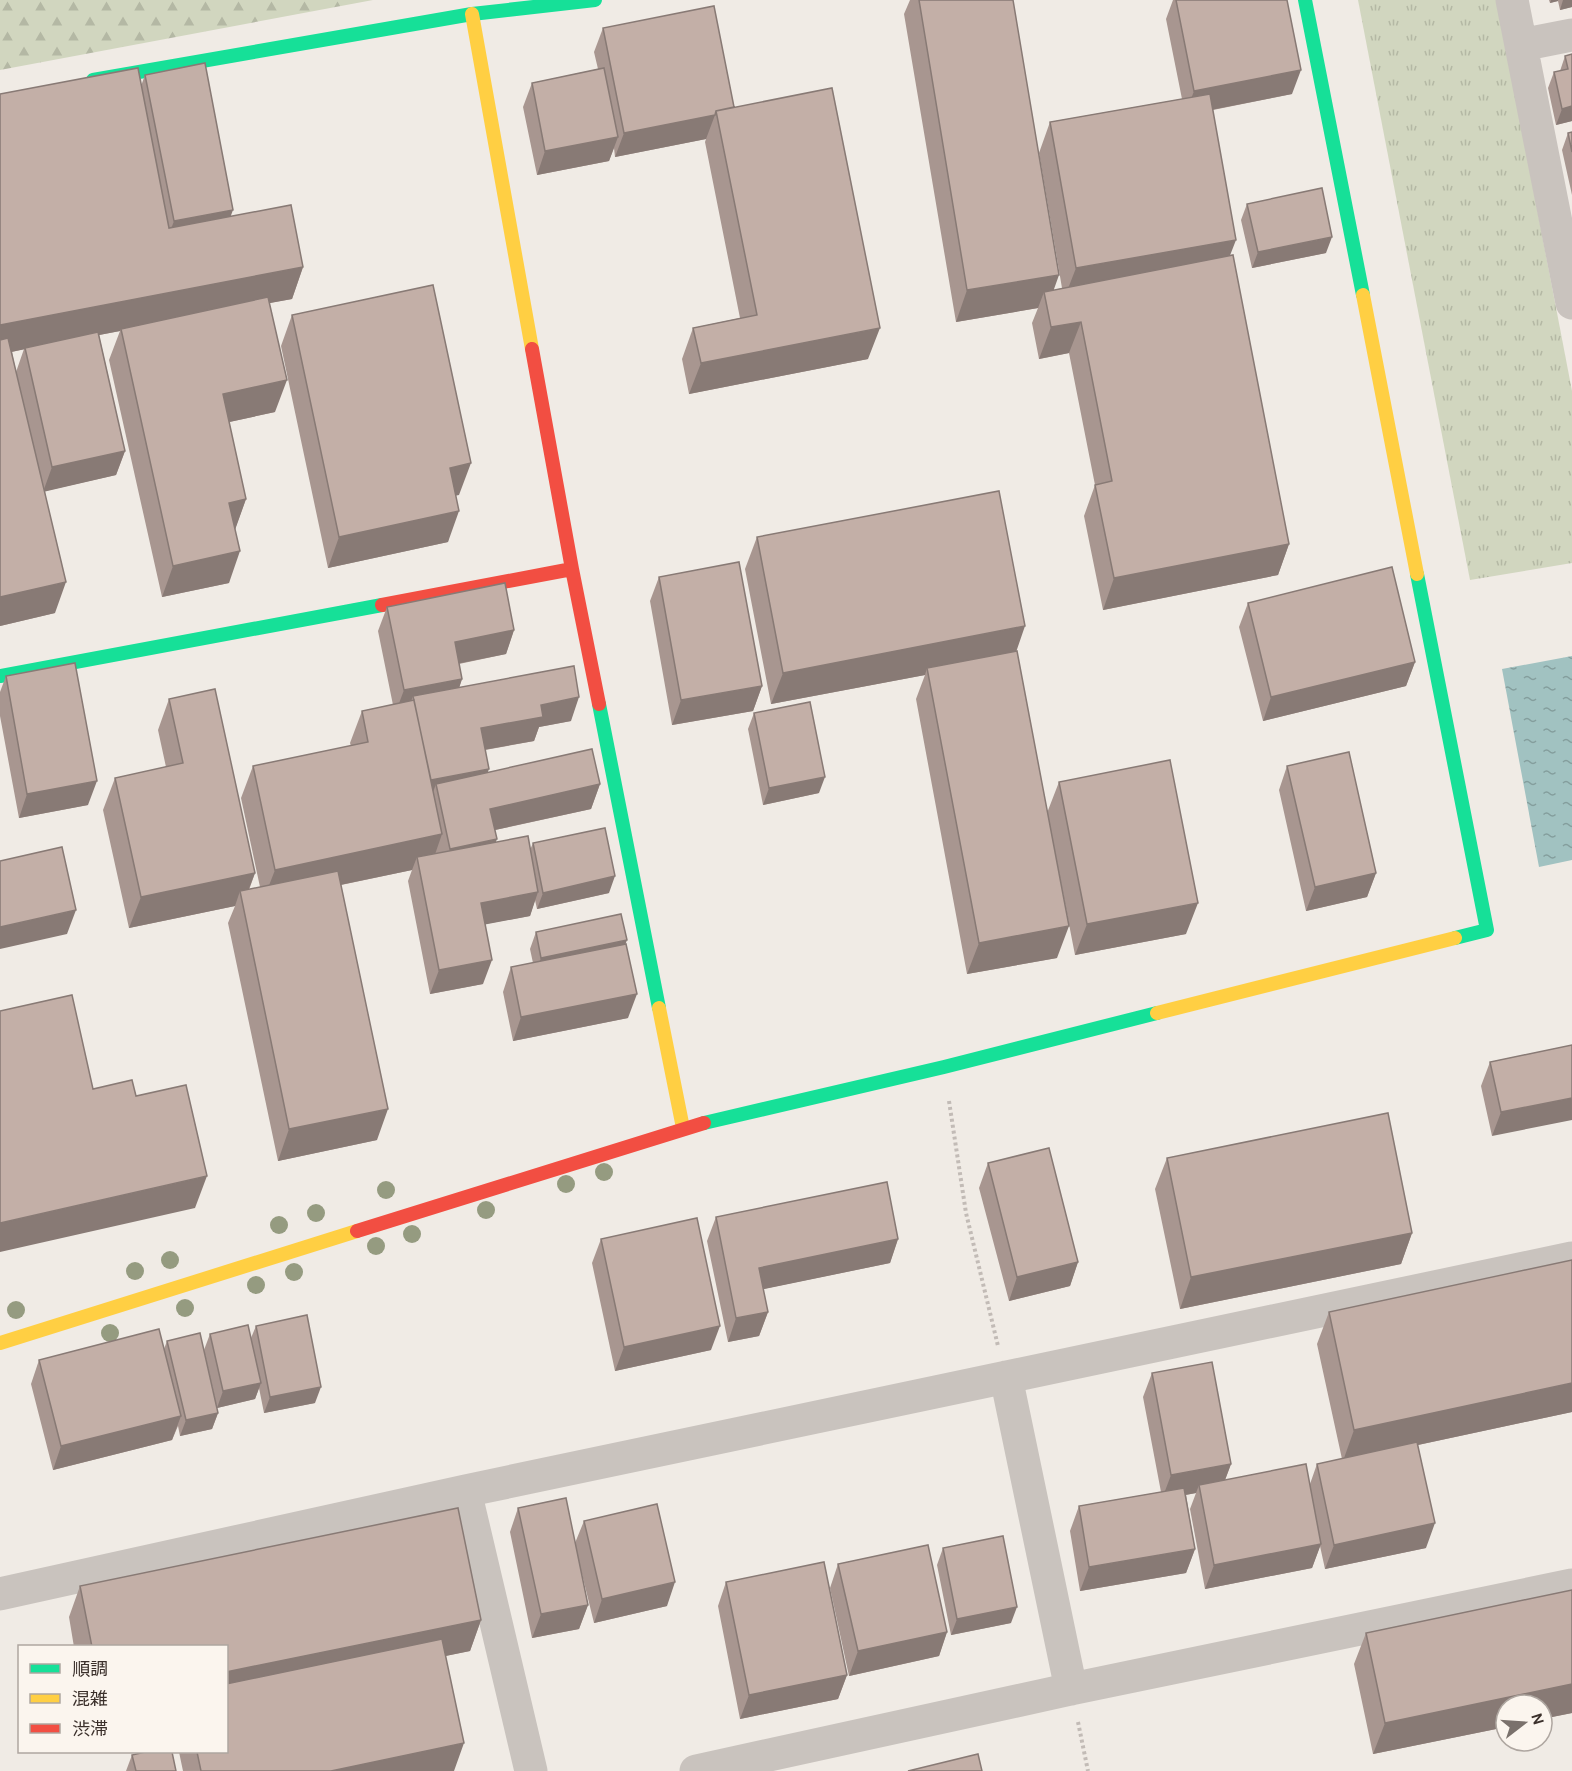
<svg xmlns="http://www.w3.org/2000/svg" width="1572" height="1771" font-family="Karla,'Noto Sans JP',sans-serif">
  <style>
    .forest { fill: url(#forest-firs) }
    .park { fill: url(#park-tufts) }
    .water { fill: url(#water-ripples) }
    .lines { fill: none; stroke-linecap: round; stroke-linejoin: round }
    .path { stroke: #c2bbb6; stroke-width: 4; stroke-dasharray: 3 3; stroke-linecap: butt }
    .street { stroke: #c9c3be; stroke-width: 33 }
    .fast { stroke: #16e098; stroke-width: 14 }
    .slow { stroke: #ffcf43; stroke-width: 14 }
    .jam { stroke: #f24e42; stroke-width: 14 }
    .tree { fill: #959b80 }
    .wall { fill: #a89690; fill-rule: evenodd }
    .shaded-wall { fill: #887a75 }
    .building { fill: #c3afa7; stroke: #887a75; stroke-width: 1.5 }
  </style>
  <defs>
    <pattern id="forest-firs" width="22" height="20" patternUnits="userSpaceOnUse" patternTransform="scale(1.5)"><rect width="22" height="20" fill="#d1d6bf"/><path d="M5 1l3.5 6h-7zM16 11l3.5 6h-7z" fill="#b4b8a4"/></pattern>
    <pattern id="park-tufts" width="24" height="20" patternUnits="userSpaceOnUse" patternTransform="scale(1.5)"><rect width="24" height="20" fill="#d1d6bf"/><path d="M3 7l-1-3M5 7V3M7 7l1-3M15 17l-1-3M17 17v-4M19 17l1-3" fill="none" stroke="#b4b8a4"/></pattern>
    <pattern id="water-ripples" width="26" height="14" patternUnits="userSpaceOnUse" patternTransform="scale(1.5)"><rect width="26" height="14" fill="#a1c2c1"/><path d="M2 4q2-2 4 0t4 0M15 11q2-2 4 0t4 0" fill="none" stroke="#849e9d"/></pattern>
  </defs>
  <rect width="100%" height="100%" fill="#f0ebe5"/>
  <path class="forest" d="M 0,0 L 373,0 L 0,70 Z"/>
  <path class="park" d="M 1358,0 L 1497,0 L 1572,391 L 1572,563 L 1470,580 Z"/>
  <path class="water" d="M 1572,656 L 1572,860 L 1539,867 L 1502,669 Z"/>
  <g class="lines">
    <path class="path" d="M 949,1101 L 966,1213 L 998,1346
      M 1078,1722 L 1088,1771"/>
    <path class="street" d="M 1512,0 L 1572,303
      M 1521,45 L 1572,35
      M 1006,1377 L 1071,1689
      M 465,1491 L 531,1771
      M 0,1594 L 465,1491 L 1572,1258
      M 696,1771 L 1071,1689 L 1572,1585"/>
    <path class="fast" d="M 1305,0 L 1363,295
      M 93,80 L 472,14 L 595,0
      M 1417,574 L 1487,930 L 1455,938
      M 0,676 L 382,605
      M 599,704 L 659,1008
      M 704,1123 L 944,1067 L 1157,1013"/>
    <path class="slow" d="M 472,14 L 532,349
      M 1363,295 L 1417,574
      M 659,1008 L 683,1128
      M 1157,1013 L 1455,938
      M 0,1343 L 357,1231"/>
    <path class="jam" d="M 532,349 L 572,569 L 599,704
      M 382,605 L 572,569
      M 357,1231 L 704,1123"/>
  </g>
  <g class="tree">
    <circle cx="604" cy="1172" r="9"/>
    <circle cx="566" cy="1184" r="9"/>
    <circle cx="386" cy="1190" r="9"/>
    <circle cx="486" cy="1210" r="9"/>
    <circle cx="316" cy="1213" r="9"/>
    <circle cx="279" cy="1225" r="9"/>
    <circle cx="412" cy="1234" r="9"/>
    <circle cx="376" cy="1246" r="9"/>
    <circle cx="170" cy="1260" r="9"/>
    <circle cx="135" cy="1271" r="9"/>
    <circle cx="294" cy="1272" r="9"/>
    <circle cx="256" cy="1285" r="9"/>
    <circle cx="185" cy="1308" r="9"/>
    <circle cx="16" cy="1310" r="9"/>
    <circle cx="110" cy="1333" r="9"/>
  </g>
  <path class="wall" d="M 910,0 L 1013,0 L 1054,290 L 1062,288 L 1039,153 L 1050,122 L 1182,99 L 1166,19 L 1173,0 L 1287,0 L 1292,94 L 1213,110 L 1230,256 L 1289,544 L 1278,575 L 1103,610 L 1084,516 L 1095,485 L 1069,353 L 1039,359 L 1032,323 L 1038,308 L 956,322 L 904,14 Z
    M 1549,0 L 1572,0 L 1572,7 L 1560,10 L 1558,1 L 1550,3 Z
    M 603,28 L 734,107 L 868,359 L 689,394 L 682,359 L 693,328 L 740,318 L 705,142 L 706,139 L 615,157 L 614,148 L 609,161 L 537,175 L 523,107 L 532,83 L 598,69 L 594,52 Z
    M 1572,54 L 1572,121 L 1556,125 L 1548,88 L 1554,72 L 1560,71 L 1565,56 Z
    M 145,75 L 231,216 L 303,267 L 292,299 L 269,303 L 275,412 L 229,422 L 246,499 L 235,529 L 229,583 L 162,597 L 109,360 L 120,331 L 99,335 L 125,451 L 116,475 L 45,491 L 55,613 L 0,626 L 0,94 L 141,86 ZM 24,349 L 16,372 L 12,352 Z
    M 1572,132 L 1572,195 L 1562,150 L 1568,133 Z
    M 1247,204 L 1326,253 L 1252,268 L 1241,220 Z
    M 292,315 L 459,495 L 456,495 L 448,542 L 328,568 L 281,346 Z
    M 757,537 L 1016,651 L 1047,813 L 1059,782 L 1186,934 L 1075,955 L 1054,847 L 1057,958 L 967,974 L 916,699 L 925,675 L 771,704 L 745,569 Z
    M 659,577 L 762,686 L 753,711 L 672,725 L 650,601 Z
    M 1248,603 L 1415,662 L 1406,686 L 1263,721 L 1239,627 Z
    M 387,607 L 514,630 L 506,654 L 459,664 L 462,679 L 459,688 L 571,721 L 539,727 L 534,741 L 485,750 L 487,773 L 600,784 L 591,809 L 495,830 L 496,842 L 530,850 L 533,843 L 609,893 L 537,909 L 535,900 L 530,916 L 485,924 L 483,984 L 430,994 L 408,881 L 412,870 L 341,885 L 377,1140 L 278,1161 L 228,923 L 235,906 L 129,928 L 103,810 L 115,778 L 166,767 L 158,730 L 169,699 L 255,873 L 249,890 L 260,887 L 241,798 L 253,766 L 351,746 L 350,743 L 362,711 L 393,705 L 378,631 Z
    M 6,676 L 88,805 L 19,818 L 0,716 L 0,692 Z
    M 754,713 L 819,793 L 763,805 L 748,729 Z
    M 1287,766 L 1376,873 L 1367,897 L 1306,911 L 1279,790 Z
    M 536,932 L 625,944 L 628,1018 L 513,1041 L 503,992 L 511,967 L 533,963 L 530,949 Z
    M 1572,1045 L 1492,1136 L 1481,1086 L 1490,1062 Z
    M 1167,1158 L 1412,1233 L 1401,1264 L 1180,1309 L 1155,1189 Z
    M 988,1163 L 1078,1262 L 1070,1286 L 1009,1301 L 979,1188 Z
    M 716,1217 L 898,1239 L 890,1263 L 763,1289 L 768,1312 L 759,1336 L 728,1342 L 707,1241 Z
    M 601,1239 L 711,1350 L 615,1371 L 592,1263 Z
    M 1329,1312 L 1572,1412 L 1418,1445 L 1426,1548 L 1325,1569 L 1320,1546 L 1312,1568 L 1205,1589 L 1190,1509 L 1196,1493 L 1186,1495 L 1195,1549 L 1186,1573 L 1080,1591 L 1070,1531 L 1079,1506 L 1161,1492 L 1143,1397 L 1152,1373 L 1231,1464 L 1225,1480 L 1310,1484 L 1317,1464 L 1342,1459 L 1317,1344 Z
    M 256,1326 L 315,1403 L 264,1413 L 259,1388 L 255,1399 L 217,1408 L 204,1350 L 210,1334 L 251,1338 Z
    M 167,1341 L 218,1413 L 212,1429 L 180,1436 L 178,1426 L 172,1440 L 53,1470 L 31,1384 L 39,1360 L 164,1349 Z
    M 518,1508 L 575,1543 L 584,1521 L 667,1606 L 594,1623 L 581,1570 L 588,1605 L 579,1629 L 532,1638 L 510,1532 Z
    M 943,1548 L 1011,1623 L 951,1635 L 937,1565 Z
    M 838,1564 L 947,1632 L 939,1656 L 849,1676 L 830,1588 Z
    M 726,1582 L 847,1675 L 838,1699 L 740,1719 L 718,1606 Z
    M 80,1586 L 481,1620 L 470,1651 L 445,1656 L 454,1771 L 183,1771 L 179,1752 L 226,1752 L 226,1647 L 74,1647 L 69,1617 Z
    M 1572,1590 L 1572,1713 L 1542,1719 L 1506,1705 L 1506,1727 L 1373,1754 L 1354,1664 L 1366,1633 Z
    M 132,1755 L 176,1771 L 126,1771 Z"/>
  <path class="shaded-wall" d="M 1551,0 L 1558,0 L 1558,1 L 1550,3 Z
    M 1563,0 L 1572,0 L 1572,7 L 1560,10 Z
    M 1301,70 L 1292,94 L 1185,115 L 1194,91 Z
    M 1572,106 L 1572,121 L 1556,125 L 1562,109 Z
    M 715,115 L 706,139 L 615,157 L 624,133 Z
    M 618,137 L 609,161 L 537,175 L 545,151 Z
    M 233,210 L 224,234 L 165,245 L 174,221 Z
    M 1332,237 L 1326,253 L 1252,268 L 1258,252 Z
    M 1236,240 L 1224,271 L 1064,299 L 1076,268 Z
    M 303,267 L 292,299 L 121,331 L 121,329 L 120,331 L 0,354 L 0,325 Z
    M 1059,275 L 1048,306 L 1044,292 L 1038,308 L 956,322 L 967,290 Z
    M 1081,322 L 1069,353 L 1039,359 L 1051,327 Z
    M 880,328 L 868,359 L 689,394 L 701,363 Z
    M 287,380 L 275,412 L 211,426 L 223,394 Z
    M 125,451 L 116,475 L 43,492 L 52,467 Z
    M 471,463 L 459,495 L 439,499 L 450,468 Z
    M 246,499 L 235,530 L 229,503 Z
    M 459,511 L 448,542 L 328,568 L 339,537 Z
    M 1289,544 L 1278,575 L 1103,610 L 1114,578 Z
    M 240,551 L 229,583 L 162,597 L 173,566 Z
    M 66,582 L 55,613 L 0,626 L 0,597 Z
    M 1025,626 L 1014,658 L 927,668 L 925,675 L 771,704 L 783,673 Z
    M 514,630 L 506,654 L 446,666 L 455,642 Z
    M 1415,662 L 1406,686 L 1263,721 L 1271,697 Z
    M 462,679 L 454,703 L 413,696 L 407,712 L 395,714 L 404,690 Z
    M 762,686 L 753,711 L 672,725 L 681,700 Z
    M 579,697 L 571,721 L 539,727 L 534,741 L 472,752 L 481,728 L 541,705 Z
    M 489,769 L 480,793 L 436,784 L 429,803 L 429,780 Z
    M 825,777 L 819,793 L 763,805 L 769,788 Z
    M 97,781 L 88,805 L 19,818 L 27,794 Z
    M 600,784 L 591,809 L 481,833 L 490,809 Z
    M 442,834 L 431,866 L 417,857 L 412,870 L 263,901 L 275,870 Z
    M 497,839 L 488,863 L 442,873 L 450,849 Z
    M 255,873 L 243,904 L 240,891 L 235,906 L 129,928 L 141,897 Z
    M 1376,873 L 1367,897 L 1306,911 L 1315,887 Z
    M 615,876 L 609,893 L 537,909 L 543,893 Z
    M 538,892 L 530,916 L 472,927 L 481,903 Z
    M 1198,903 L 1186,934 L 1075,955 L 1087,924 Z
    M 76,910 L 67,934 L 0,949 L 0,927 Z
    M 1069,926 L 1057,958 L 967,974 L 979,943 Z
    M 627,940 L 621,956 L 535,974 L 541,958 Z
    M 492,960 L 483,984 L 430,994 L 439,970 Z
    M 637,994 L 628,1018 L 513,1041 L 521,1017 Z
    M 1572,1098 L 1572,1120 L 1492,1136 L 1501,1112 Z
    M 388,1109 L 377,1140 L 278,1161 L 289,1129 Z
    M 207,1176 L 195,1208 L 0,1252 L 0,1223 Z
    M 1412,1233 L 1401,1264 L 1180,1309 L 1191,1277 Z
    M 898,1239 L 890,1263 L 750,1292 L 759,1268 Z
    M 1078,1262 L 1070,1286 L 1009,1301 L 1017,1277 Z
    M 768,1312 L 759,1336 L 728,1342 L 736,1318 Z
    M 720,1326 L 711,1350 L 615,1371 L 624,1347 Z
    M 261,1383 L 255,1399 L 217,1408 L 223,1391 Z
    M 1572,1383 L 1572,1412 L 1343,1461 L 1354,1430 Z
    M 321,1387 L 315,1403 L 264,1413 L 270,1397 Z
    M 218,1413 L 212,1429 L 180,1436 L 186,1420 Z
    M 181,1416 L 172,1440 L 53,1470 L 61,1446 Z
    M 1231,1464 L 1222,1488 L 1199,1485 L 1196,1493 L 1162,1499 L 1171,1475 Z
    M 1435,1523 L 1426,1548 L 1325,1569 L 1334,1545 Z
    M 1321,1544 L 1312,1568 L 1205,1589 L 1214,1565 Z
    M 1195,1549 L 1186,1573 L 1080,1591 L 1089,1567 Z
    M 675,1582 L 667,1606 L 594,1623 L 602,1599 Z
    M 588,1605 L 579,1629 L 532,1638 L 541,1614 Z
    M 1017,1607 L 1011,1623 L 951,1635 L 957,1619 Z
    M 481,1620 L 470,1651 L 226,1701 L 226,1672 Z
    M 947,1632 L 939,1656 L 849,1676 L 858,1651 Z
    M 847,1675 L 838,1699 L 740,1719 L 749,1695 Z
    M 1572,1684 L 1572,1713 L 1542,1719 L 1542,1705 L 1506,1705 L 1506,1727 L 1373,1754 L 1385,1723 Z
    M 464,1743 L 454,1771 L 331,1771 Z"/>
  <path class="building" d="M 919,0 L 1013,0 L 1059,275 L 967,290 Z
    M 1176,0 L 1287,0 L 1301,70 L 1194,91 Z
    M 714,6 L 734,107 L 716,111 L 715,115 L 624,133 L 603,28 Z
    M 1572,54 L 1572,106 L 1562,109 L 1554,72 L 1568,69 L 1565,56 Z
    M 205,63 L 233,210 L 174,221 L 145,75 Z
    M 138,68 L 169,228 L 291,205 L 303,267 L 0,325 L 0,94 Z
    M 604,68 L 618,137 L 545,151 L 532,83 Z
    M 832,88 L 880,328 L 701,363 L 693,328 L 757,315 L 716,111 Z
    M 1210,94 L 1236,240 L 1076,268 L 1050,122 Z
    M 1572,132 L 1572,152 L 1568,133 Z
    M 1322,188 L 1332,237 L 1258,252 L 1247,204 Z
    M 1233,255 L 1289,544 L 1114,578 L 1095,485 L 1112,481 L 1081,322 L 1051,327 L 1044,292 Z
    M 433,285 L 471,463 L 450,468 L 459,511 L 339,537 L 292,315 Z
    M 268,297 L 287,380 L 223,394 L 246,499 L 229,503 L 240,551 L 173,566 L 121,329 Z
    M 98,332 L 125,451 L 52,467 L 25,348 Z
    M 8,338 L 66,582 L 0,597 L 0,340 Z
    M 999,491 L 1025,626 L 783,673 L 757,537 Z
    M 739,562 L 762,686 L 681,700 L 659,577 Z
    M 1392,567 L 1415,662 L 1271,697 L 1248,603 Z
    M 505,583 L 514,630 L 455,642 L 462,679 L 404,690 L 387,607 Z
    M 1017,651 L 1069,926 L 979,943 L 927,668 Z
    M 75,663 L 97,781 L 27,794 L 6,676 Z
    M 574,666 L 579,697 L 541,705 L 543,717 L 481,728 L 489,769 L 431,780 L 413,696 Z
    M 215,689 L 255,873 L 141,897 L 115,778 L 183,763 L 169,699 Z
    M 414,700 L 442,834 L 275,870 L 253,766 L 368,742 L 362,711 Z
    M 810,702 L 825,777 L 769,788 L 754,713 Z
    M 592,749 L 600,784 L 490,809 L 497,839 L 450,849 L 436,784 Z
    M 1349,752 L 1376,873 L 1315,887 L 1287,766 Z
    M 1170,760 L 1198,903 L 1087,924 L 1059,782 Z
    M 605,828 L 615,876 L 543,893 L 533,843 Z
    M 528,836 L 538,892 L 481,903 L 492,960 L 439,970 L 417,857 Z
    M 62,847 L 76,910 L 0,927 L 0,861 Z
    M 338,871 L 388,1109 L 289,1129 L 240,891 Z
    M 621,914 L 627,940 L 541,958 L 536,932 Z
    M 626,944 L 637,994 L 521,1017 L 511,967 Z
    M 72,995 L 93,1089 L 132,1080 L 136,1096 L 186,1085 L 207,1176 L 0,1223 L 0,1011 Z
    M 1572,1045 L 1572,1098 L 1501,1112 L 1490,1062 Z
    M 1388,1113 L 1412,1233 L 1191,1277 L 1167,1158 Z
    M 1049,1148 L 1078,1262 L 1017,1277 L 988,1163 Z
    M 887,1182 L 898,1239 L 759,1268 L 768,1312 L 736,1318 L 716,1217 Z
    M 697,1218 L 720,1326 L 624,1347 L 601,1239 Z
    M 1572,1260 L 1572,1383 L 1354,1430 L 1329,1312 Z
    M 307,1315 L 321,1387 L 270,1397 L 256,1326 Z
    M 248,1325 L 261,1383 L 223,1391 L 210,1334 Z
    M 159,1329 L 181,1416 L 61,1446 L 39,1360 Z
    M 200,1333 L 218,1413 L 186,1420 L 167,1341 Z
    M 1212,1362 L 1231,1464 L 1171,1475 L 1152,1373 Z
    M 1417,1442 L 1435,1523 L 1334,1545 L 1317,1464 Z
    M 1306,1464 L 1321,1544 L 1214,1565 L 1199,1485 Z
    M 1184,1488 L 1195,1549 L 1089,1567 L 1079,1506 Z
    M 566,1498 L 588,1605 L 541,1614 L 518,1508 Z
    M 657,1504 L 675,1582 L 602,1599 L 584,1521 Z
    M 458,1508 L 481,1620 L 226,1672 L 226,1647 L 92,1647 L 80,1586 Z
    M 1003,1536 L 1017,1607 L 957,1619 L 943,1548 Z
    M 928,1545 L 947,1632 L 858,1651 L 838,1564 Z
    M 824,1562 L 847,1675 L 749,1695 L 726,1582 Z
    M 1572,1590 L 1572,1684 L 1385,1723 L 1366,1633 Z
    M 442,1639 L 464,1743 L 331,1771 L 201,1771 L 197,1752 L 226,1752 L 226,1684 Z
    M 145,1752 L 172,1752 L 176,1771 L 136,1771 L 132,1755 Z
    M 978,1754 L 982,1771 L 908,1771 Z"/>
  <rect x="18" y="1645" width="210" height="108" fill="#fbf5ee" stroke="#aea6a0" stroke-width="1.5"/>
  <rect x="30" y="1664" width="30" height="9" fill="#16e098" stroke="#aea6a0" stroke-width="1.5"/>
  <text x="72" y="1675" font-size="18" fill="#3b302b">順調</text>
  <rect x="30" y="1694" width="30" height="9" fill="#ffcf43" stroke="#aea6a0" stroke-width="1.5"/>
  <text x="72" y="1705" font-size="18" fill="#3b302b">混雑</text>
  <rect x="30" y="1724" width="30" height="9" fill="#f24e42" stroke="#aea6a0" stroke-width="1.5"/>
  <text x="72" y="1735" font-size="18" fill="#3b302b">渋滞</text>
  <g transform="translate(1524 1723) rotate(73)"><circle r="28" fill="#fbf5ee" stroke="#aea6a0" stroke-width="1.5"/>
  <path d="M0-4.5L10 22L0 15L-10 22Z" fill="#7a716c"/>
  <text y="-9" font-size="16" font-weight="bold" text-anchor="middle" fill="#3b302b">N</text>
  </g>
</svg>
